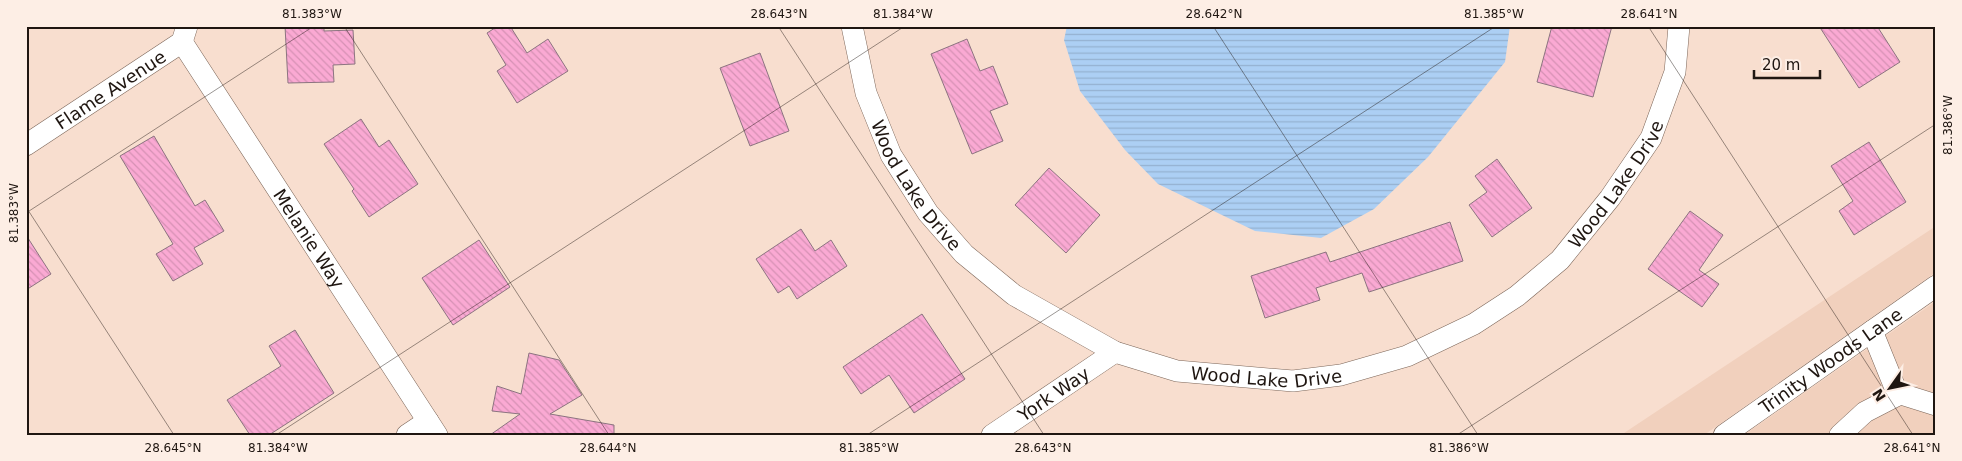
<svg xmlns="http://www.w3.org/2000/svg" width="1962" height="461" font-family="'DejaVu Sans',sans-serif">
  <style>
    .built { fill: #f1d0bd }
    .water { fill: url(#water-rules) }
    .building { fill: url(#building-back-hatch); stroke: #8c7480 }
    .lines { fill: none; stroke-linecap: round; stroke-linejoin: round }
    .minor-casing { stroke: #7c6659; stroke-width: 22 }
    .minor { stroke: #fff; stroke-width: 21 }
    .ticks { fill: none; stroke: #1f1611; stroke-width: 1; stroke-opacity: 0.45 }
    .labels { text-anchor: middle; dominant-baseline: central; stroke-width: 4.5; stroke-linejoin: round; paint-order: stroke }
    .street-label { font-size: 18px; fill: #1f1611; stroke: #fdeee5 }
    .neatline { fill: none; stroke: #1f1611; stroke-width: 2 }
    .ticks-label { font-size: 12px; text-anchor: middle; fill: #1f1611 }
  </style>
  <defs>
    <pattern id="water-rules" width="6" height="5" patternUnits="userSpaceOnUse" patternTransform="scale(1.25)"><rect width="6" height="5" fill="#accff4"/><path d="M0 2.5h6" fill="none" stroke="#94b1d0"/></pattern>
    <pattern id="building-back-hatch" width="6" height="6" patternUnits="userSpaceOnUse" patternTransform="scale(1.25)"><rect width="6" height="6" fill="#faa9d3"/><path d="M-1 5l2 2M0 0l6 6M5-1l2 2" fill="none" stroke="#d691b4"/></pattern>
  </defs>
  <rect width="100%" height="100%" fill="#f8decf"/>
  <path class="built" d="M 1936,226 L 1936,272 L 1704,435 L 1621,435 Z
    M 1936,301 L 1936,435 L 1744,435 Z"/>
  <path class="water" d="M 1067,26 L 1510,26 L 1505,62 L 1428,157 L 1374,209 L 1321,238 L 1255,231 L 1158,184 L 1125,150 L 1080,91 L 1064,40 Z"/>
  <path class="building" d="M 285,26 L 324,26 L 324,31 L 353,30 L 355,64 L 333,65 L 334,82 L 288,83 Z
    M 498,26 L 510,26 L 527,53 L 548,39 L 568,71 L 517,103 L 497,71 L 506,65 L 487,33 Z
    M 1552,26 L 1612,26 L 1593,97 L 1537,82 Z
    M 1819,26 L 1877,26 L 1900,62 L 1859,88 Z
    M 967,39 L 980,71 L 993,66 L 1008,104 L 990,111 L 1003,141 L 972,154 L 931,54 Z
    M 760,53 L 789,131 L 750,146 L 720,68 Z
    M 361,119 L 379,147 L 389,140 L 418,184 L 369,217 L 352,191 L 354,189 L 324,144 Z
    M 154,136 L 195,206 L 205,200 L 224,231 L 194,248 L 203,264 L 173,281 L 156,254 L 173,244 L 120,156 Z
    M 1869,142 L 1906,202 L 1854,235 L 1839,211 L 1853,201 L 1831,166 Z
    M 1497,159 L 1532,208 L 1492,237 L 1469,205 L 1487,192 L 1475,176 Z
    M 1049,168 L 1100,215 L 1066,253 L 1015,205 Z
    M 1690,211 L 1723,235 L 1699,270 L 1719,284 L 1702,307 L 1648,269 Z
    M 1450,222 L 1463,261 L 1369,292 L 1362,273 L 1316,288 L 1320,300 L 1265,318 L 1251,276 L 1326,252 L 1330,262 Z
    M 801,229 L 815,251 L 831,240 L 847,266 L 797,299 L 789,286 L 778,293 L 756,259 Z
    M 26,235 L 51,274 L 26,290 Z
    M 479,240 L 510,287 L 453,325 L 422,278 Z
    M 922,314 L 965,379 L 914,413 L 889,375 L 861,394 L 843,367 Z
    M 295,330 L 334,393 L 269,435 L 250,435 L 227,400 L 281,366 L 269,346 Z
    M 529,353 L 559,360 L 582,395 L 550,414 L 614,425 L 614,435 L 490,435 L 520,414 L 492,411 L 497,386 L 521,394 Z"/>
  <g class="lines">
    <g class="minor-casing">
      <g id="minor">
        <path id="s1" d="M 852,26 L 866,93 L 891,155 L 928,213 L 964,254 L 1014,295 L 1115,352 L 1177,371 L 1293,381 L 1341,375 L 1407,356 L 1474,324 L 1517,296 L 1560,260 L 1610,198 L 1651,138 L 1675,72 L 1679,26"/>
        <path id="s2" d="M 182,42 L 437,435"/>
        <path id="s3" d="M 26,145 L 182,42 L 187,26"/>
        <path d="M 1872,331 L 1898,395"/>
        <path d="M 407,435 L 428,421"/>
        <path id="s4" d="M 992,435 L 1115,352"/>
        <path id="s5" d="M 1724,435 L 1936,286"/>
        <path d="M 1840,435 L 1865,412 L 1898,395 L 1901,394 L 1936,405"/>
      </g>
    </g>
    <use href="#minor" class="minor"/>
  </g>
  <path class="ticks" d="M 344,26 L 609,435M 778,26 L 1044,435M 1213,26 L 1478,435M 1648,26 L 1913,435M 26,207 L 174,435M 26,213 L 314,26M 276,435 L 905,26M 867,435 L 1496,26M 1457,435 L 1936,124"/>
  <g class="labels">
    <g class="street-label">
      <text stroke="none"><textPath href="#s3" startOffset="101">Flame Avenue</textPath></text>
      <text stroke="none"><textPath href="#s1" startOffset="1014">Wood Lake Drive</textPath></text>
      <text stroke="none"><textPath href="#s1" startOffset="174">Wood Lake Drive</textPath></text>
      <text stroke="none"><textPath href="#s2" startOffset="234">Melanie Way</textPath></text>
      <text stroke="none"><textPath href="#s5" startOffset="130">Trinity Woods Lane</textPath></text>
      <text stroke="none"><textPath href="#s1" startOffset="594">Wood Lake Drive</textPath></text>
      <text stroke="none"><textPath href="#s4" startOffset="74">York Way</textPath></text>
    </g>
  </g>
  <rect width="1962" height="461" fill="none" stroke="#fdeee5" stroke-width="55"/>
  <g transform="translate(1890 388) rotate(237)" stroke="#fdeee5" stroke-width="4" paint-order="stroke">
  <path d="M0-4L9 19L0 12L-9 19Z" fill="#1f1611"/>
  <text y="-8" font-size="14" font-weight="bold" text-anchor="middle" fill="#1f1611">N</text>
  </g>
  <path d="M1754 70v8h66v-8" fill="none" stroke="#1f1611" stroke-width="2.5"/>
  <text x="1762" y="70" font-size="15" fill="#1f1611" stroke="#fdeee5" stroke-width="4" paint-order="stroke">20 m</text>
  <rect x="28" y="28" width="1906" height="406" class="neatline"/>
  <g class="ticks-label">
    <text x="312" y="18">81.383°W</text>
    <text x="779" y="18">28.643°N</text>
    <text x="903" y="18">81.384°W</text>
    <text x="1214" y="18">28.642°N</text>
    <text x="1494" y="18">81.385°W</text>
    <text x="1649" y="18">28.641°N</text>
    <text transform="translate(1948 125) rotate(-90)" y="4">81.386°W</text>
    <text transform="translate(14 213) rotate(-90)" y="4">81.383°W</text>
    <text x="173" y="452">28.645°N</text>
    <text x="278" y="452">81.384°W</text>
    <text x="608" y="452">28.644°N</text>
    <text x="869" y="452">81.385°W</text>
    <text x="1043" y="452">28.643°N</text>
    <text x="1459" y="452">81.386°W</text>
    <text x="1912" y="452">28.641°N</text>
  </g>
</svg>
